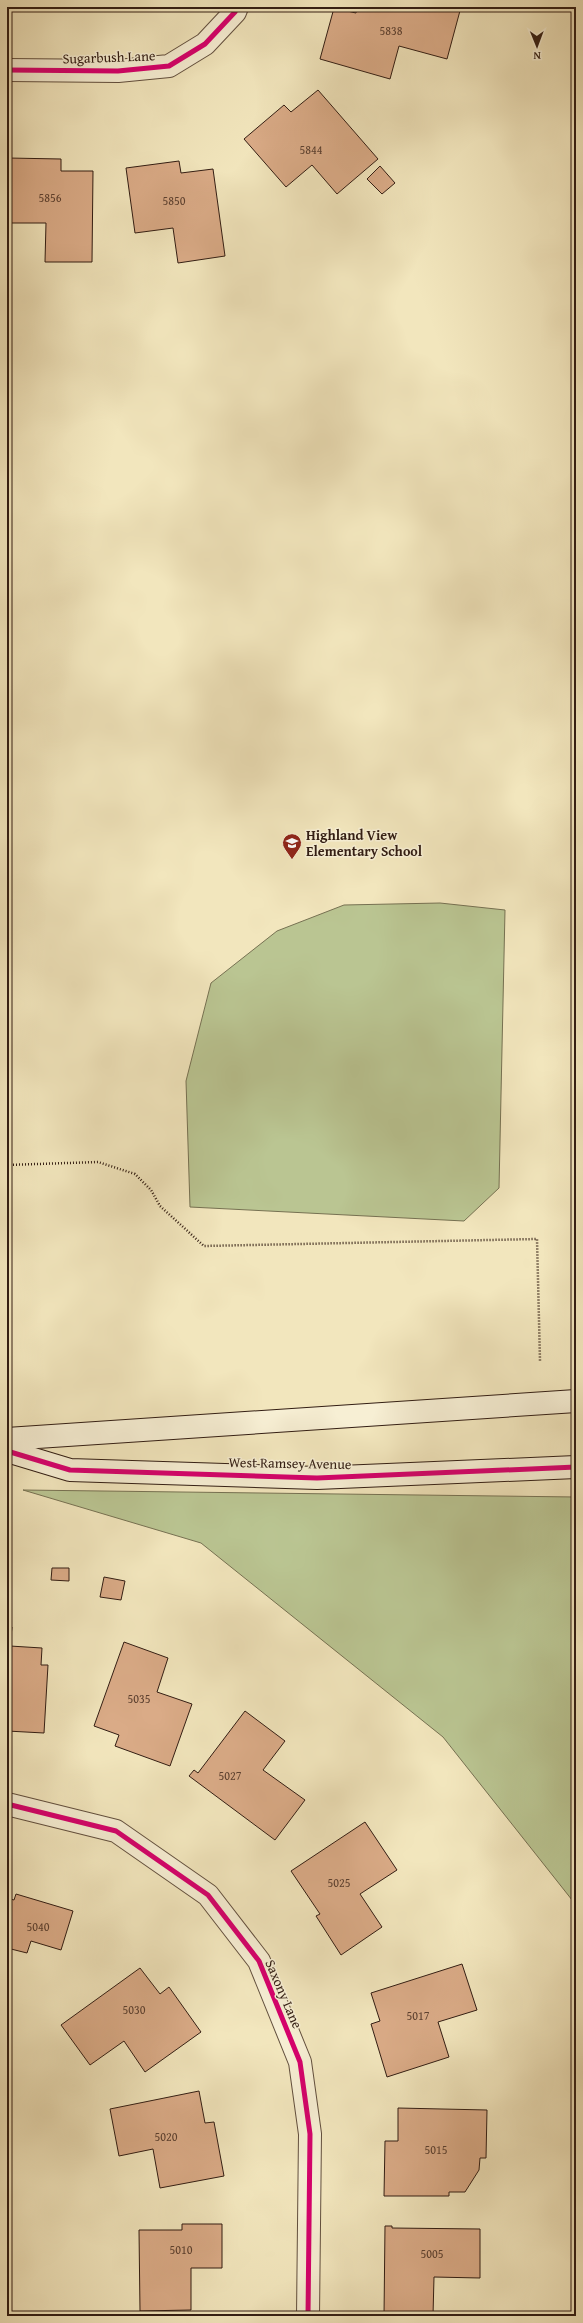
<svg xmlns="http://www.w3.org/2000/svg" width="583" height="2323" font-family="'Gentium Book Plus',serif">
  <style>
    .green { fill: #bac592; stroke: #767152 }
    .building { fill: #daab87; stroke: #321d13 }
    .lines { fill: none; stroke-linecap: round; stroke-linejoin: round }
    .street-casing { stroke: #624f3e; stroke-width: 24 }
    .secondary-casing { stroke: #321d13; stroke-width: 24 }
    .path { stroke: #321d13; stroke-width: 2.5; stroke-dasharray: 1 2; stroke-linecap: butt }
    .street { stroke: #f7efd4; stroke-width: 22 }
    .secondary { stroke: #f7efd4; stroke-width: 22 }
    .cycleway-casing { stroke: #f7efd4; stroke-width: 8 }
    .cycleway { stroke: #d6006c; stroke-width: 5 }
    .labels { text-anchor: middle; dominant-baseline: central; stroke-width: 3; stroke-linejoin: round; paint-order: stroke }
    .number-label { font-size: 12px; fill: #5c4030 }
    .street-label { font-size: 14px; fill: #321d13; stroke: #f7efd4 }
    .poi-label { font-size: 14px; font-weight: bold; fill: #321d13; stroke: #f7efd4; text-anchor: start }
  </style>
  <rect width="100%" height="100%" fill="#f2e6bd"/>
  <filter id="stains"><feTurbulence type="fractalNoise" baseFrequency=".005" numOctaves="4"/><feColorMatrix values="0 0 0 0 .2 0 0 0 0 .09 0 0 0 0 .02 0 0 0 .5 -.17"/></filter>
  <radialGradient id="worn" r=".72"><stop offset=".6" stop-color="#630" stop-opacity="0"/><stop offset="1" stop-color="#630" stop-opacity=".3"/></radialGradient>
  <path class="green" d="M 440,903 L 505,910 L 499,1188 L 464,1221 L 190,1207 L 186,1081 L 211,983 L 277,931 L 344,905 Z
    M 23,1490 L 576,1497 L 576,1905 L 443,1737 L 201,1543 Z"/>
  <path class="building" d="M 357,7 L 461,7 L 447,59 L 399,46 L 390,79 L 320,59 L 334,8 L 356,13 Z
    M 318,90 L 378,159 L 337,194 L 312,165 L 286,187 L 244,139 L 284,105 L 291,112 Z
    M 8,158 L 61,159 L 61,171 L 93,171 L 92,262 L 45,262 L 46,223 L 7,223 Z
    M 179,161 L 181,173 L 213,169 L 225,256 L 178,263 L 173,228 L 135,233 L 126,168 Z
    M 380,166 L 395,183 L 382,194 L 367,179 Z
    M 52,1568 L 69,1568 L 69,1581 L 51,1580 Z
    M 104,1577 L 125,1581 L 121,1600 L 100,1597 Z
    M 7,1626 L 12,1627 L 10,1646 L 42,1648 L 41,1665 L 48,1665 L 44,1733 L 7,1731 Z
    M 124,1642 L 168,1658 L 157,1692 L 192,1704 L 170,1766 L 115,1746 L 119,1735 L 94,1726 Z
    M 245,1711 L 285,1741 L 263,1770 L 305,1800 L 275,1840 L 189,1776 L 194,1770 L 198,1773 Z
    M 365,1822 L 397,1870 L 360,1894 L 382,1927 L 341,1955 L 316,1916 L 320,1914 L 291,1871 Z
    M 16,1894 L 73,1911 L 61,1950 L 31,1941 L 27,1953 L 7,1948 L 7,1898 L 14,1900 Z
    M 462,1964 L 477,2010 L 438,2022 L 449,2057 L 387,2077 L 371,2024 L 380,2021 L 371,1993 Z
    M 140,1968 L 160,1994 L 169,1987 L 201,2032 L 145,2072 L 124,2041 L 90,2065 L 61,2025 Z
    M 199,2091 L 205,2123 L 214,2122 L 224,2176 L 160,2188 L 153,2149 L 119,2156 L 110,2109 Z
    M 398,2108 L 487,2110 L 486,2158 L 480,2158 L 479,2170 L 465,2192 L 449,2192 L 449,2196 L 384,2196 L 385,2141 L 398,2141 Z
    M 182,2224 L 222,2224 L 222,2268 L 191,2268 L 191,2310 L 140,2311 L 139,2230 L 182,2230 Z
    M 385,2226 L 392,2226 L 392,2228 L 480,2229 L 480,2278 L 434,2277 L 433,2316 L 384,2316 Z"/>
  <g class="lines">
    <g class="street-casing">
      <path id="street" d="M 7,70 L 118,71 L 169,66 L 205,44 L 235,12 L 237,7
        M 7,1804 L 116,1831 L 208,1895 L 259,1961 L 300,2062 L 310,2134 L 308,2316"/>
    </g>
    <g class="secondary-casing">
      <path id="secondary" d="M 7,1439 L 576,1401
        M 7,1451 L 70,1470 L 317,1478 L 576,1467"/>
    </g>
    <path class="path" d="M 7,1165 L 98,1162 L 135,1174 L 151,1190 L 160,1206 L 204,1246 L 537,1239 L 540,1361"/>
    <use href="#street" class="street"/>
    <use href="#secondary" class="secondary"/>
    <g class="cycleway-casing">
      <path id="cycleway" d="M 7,70 L 118,71 L 169,66 L 205,44 L 235,12 L 237,7
        M 7,1451 L 70,1470 L 317,1478 L 576,1467
        M 7,1804 L 116,1831 L 208,1895 L 259,1961 L 300,2062 L 310,2134 L 308,2316"/>
    </g>
    <use href="#cycleway" class="cycleway"/>
  </g>
  <defs>
    <g id="school-pin" transform="scale(1)"><path d="M0 17L-7.5 6A9.5 9.5 0 1 1 7.5 6Z" fill="#8f2418" stroke="#f7efd4"/><path d="M0-5L7-2L0 1L-7-2ZM-4 1L0 2.5L4 1V4Q0 6-4 4Z" fill="#fff"/></g>
  </defs>
  <g fill-rule="evenodd">
    <use href="#school-pin" x="292" y="843"/>
  </g>
  <g class="labels">
    <g class="number-label">
      <text x="391" y="30">5838</text>
      <text x="311" y="149">5844</text>
      <text x="50" y="197">5856</text>
      <text x="174" y="200">5850</text>
      <text x="139" y="1698">5035</text>
      <text x="230" y="1775">5027</text>
      <text x="339" y="1882">5025</text>
      <text x="38" y="1926">5040</text>
      <text x="134" y="2009">5030</text>
      <text x="418" y="2015">5017</text>
      <text x="166" y="2136">5020</text>
      <text x="436" y="2149">5015</text>
      <text x="181" y="2249">5010</text>
      <text x="432" y="2253">5005</text>
    </g>
    <g class="street-label">
      <text transform="translate(109 57) rotate(-2)">Sugarbush Lane</text>
      <text transform="translate(290 1463) rotate(1)">West Ramsey Avenue</text>
      <text transform="translate(284 1994) rotate(67)">Saxony Lane</text>
    </g>
    <g class="poi-label">
      <text x="306" y="835">Highland View<tspan x="306" dy="16">Elementary School</tspan></text>
    </g>
  </g>
  <rect width="583" height="2323" fill="none" stroke="#f2e6bd" stroke-width="24"/>
  <rect x="8" y="8" width="567" height="2307" fill="none" stroke="#321d13" stroke-width="2"/>
  <rect x="12" y="12" width="559" height="2299" fill="none" stroke="#321d13"/>
  <g transform="translate(537 46) rotate(179)" stroke="#f7efd4" stroke-width="3" paint-order="stroke">
  <path d="M0-3L7 15L0 10L-7 15Z" fill="#321d13"/>
  <text y="-6" font-size="11" font-weight="bold" text-anchor="middle" fill="#321d13">N</text>
  </g>
  <rect width="100%" height="100%" filter="url(#stains)"/>
  <rect width="100%" height="100%" fill="url(#worn)"/>
</svg>
